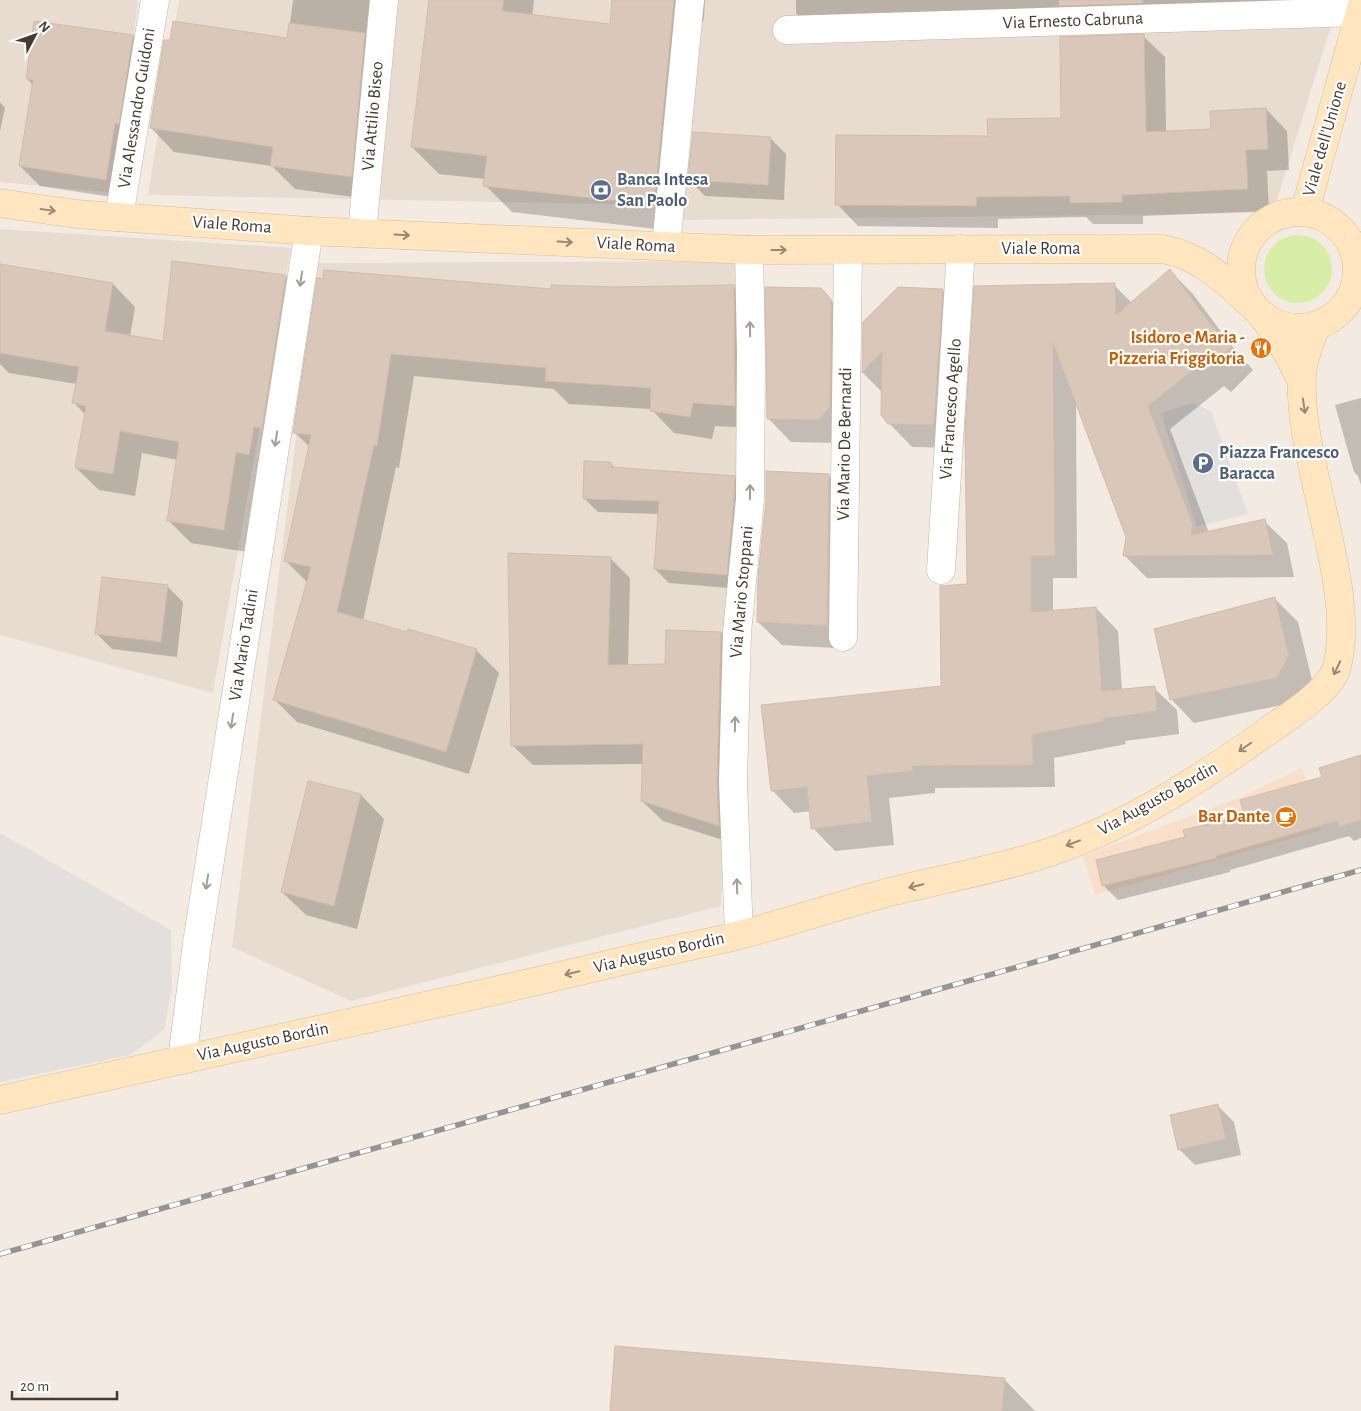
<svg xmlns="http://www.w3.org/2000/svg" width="1361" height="1411" font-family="'Alegreya Sans',sans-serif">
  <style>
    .residential { fill: #e8dcd0 }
    .commercial { fill: #f9deca }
    .green { fill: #d8eda6 }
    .parking { fill: #e3dfdc }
    .shadow { fill: #0003 }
    .building { fill: #d9c8b9; stroke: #d2bba9 }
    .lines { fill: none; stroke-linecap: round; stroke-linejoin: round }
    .street-casing { stroke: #c2b4a7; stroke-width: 29 }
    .secondary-casing { stroke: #dcbb8e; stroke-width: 29 }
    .street { stroke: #fff; stroke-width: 28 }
    .secondary { stroke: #ffe6c1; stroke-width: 28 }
    .rail-casing { stroke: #949494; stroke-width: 5.5 }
    .rail { stroke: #fff; stroke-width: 4; stroke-dasharray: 11; stroke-linecap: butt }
    .oneway { stroke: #998872 }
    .oneway2 { stroke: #a29d98 }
    .labels { text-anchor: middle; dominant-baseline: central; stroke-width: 4.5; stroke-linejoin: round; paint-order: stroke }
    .street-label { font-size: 18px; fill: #453b32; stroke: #fff }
    .service-label { font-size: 18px; font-weight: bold; fill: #4e5e75; stroke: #fff; text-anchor: start }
    .food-label { font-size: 18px; font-weight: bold; fill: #c56008; stroke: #fff; text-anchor: end }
  </style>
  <rect width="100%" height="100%" fill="#f3ebe2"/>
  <path class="residential" d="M 0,0 L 138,0 L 115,193 L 0,182 Z
    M 179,0 L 676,0 L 656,205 L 148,195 Z
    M 696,0 L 1339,0 L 1277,200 L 1259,213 L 682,220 Z
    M 0,229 L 291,248 L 213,693 L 0,635 Z
    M 750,261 L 721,906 L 351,1001 L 232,947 L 318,263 Z"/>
  <path class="commercial" d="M 1302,768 L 1321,830 L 1095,895 L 1083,856 L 1241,797 Z"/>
  <path class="green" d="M1264 269a34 34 0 1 1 68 0a34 34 0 1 1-68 0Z"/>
  <path class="parking" d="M 1193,403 L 1211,411 L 1248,514 L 1197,527 L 1161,413 Z
    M 0,833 L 171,930 L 172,989 L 164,1030 L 130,1055 L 0,1082 Z"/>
  <path class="shadow" d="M 293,0 L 370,0 L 366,35 L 388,58 L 375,200 L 295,189 L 272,166 L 174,152 L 151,128 L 288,40 Z
    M 430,0 L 534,0 L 532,16 L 611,26 L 613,0 L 705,0 L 704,18 L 701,26 L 681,232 L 512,212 L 485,185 L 485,179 L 439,174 L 412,147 Z
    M 796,0 L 1349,0 L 822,40 L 796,13 Z
    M 133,36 L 153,56 L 125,199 L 40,186 L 20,166 L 33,85 L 27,79 Z
    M 1143,36 L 1165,57 L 1166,132 L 1212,130 L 1266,109 L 1287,131 L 1289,170 L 1267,171 L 1269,211 L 1143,216 L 1143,224 L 1093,224 L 1086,217 L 998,219 L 998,228 L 858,226 L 837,204 L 989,138 L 1062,119 Z
    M 0,102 L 5,108 L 0,131 Z
    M 770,138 L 786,154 L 784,200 L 705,196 L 689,180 Z
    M 0,267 L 113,284 L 135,307 L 130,337 L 164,342 L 286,276 L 308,299 L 247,552 L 191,543 L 168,520 L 178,460 L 142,453 L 135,496 L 99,490 L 76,468 L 85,414 L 74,403 L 77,384 L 9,373 L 0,364 Z
    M 1170,271 L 1192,293 L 1232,346 L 1253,370 L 1231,392 L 1224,386 L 1170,429 L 1209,533 L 1264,521 L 1287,543 L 1294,577 L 1147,578 L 1124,555 L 1127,537 L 1076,400 L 1077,578 L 1053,578 L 1053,611 L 1096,608 L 1118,631 L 1122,691 L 1154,688 L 1177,710 L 1179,734 L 1125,741 L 1126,744 L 1054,758 L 1055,787 L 935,788 L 935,793 L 889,798 L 894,845 L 835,851 L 813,828 L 811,811 L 794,813 L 772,790 L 942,687 L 968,585 L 976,287 L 1114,285 L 1132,303 Z
    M 318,280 L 552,291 L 734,287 L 756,310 L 757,428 L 715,426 L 712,439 L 674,433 L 651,409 L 569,404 L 554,389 L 414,376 L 399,468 L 396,467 L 363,621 L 408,634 L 476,650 L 499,673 L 469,774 L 297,722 L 274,699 L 308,583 L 285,560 L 310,447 L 294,432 Z
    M 820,289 L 844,313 L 842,443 L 791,442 L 768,418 Z
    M 942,290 L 966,314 L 957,448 L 912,447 L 889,423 L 882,392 L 863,373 L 864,323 Z
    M 1361,398 L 1361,485 L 1358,476 L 1354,472 L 1335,405 Z
    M 610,463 L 615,468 L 734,477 L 748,491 L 741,589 L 669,583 L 655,569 L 659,514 L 598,512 L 584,498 Z
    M 829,476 L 852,499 L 850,649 L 782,645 L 758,622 Z
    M 610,558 L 630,578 L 628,666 L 666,665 L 721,633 L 741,653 L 739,845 L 663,821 L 642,801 L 644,764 L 533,765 L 512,745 Z
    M 167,586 L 183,602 L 177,657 L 112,649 L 96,633 Z
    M 1275,599 L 1298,622 L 1312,680 L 1301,701 L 1194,723 L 1171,699 Z
    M 1361,756 L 1361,838 L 1354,841 L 1349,836 L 1230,870 L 1230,872 L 1118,900 L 1104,886 L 1186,838 L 1246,817 L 1324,778 Z
    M 309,783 L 361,795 L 384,819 L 357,929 L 306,915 L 282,892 Z
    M 1218,1106 L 1234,1122 L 1241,1155 L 1195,1165 L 1179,1149 Z
    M 1004,1379 L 1035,1411 L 611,1411 Z"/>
  <path class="building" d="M 429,0 L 504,0 L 502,11 L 610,24 L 612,0 L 674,0 L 654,205 L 483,186 L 487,156 L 411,147 Z
    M 1059,0 L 1143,0 L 1143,3 L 1059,6 Z
    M 34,21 L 133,35 L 119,124 L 115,123 L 106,180 L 19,166 L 33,80 L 26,79 Z
    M 173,21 L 287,38 L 289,23 L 365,33 L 352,177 L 270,166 L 273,147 L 150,128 L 164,40 L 170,40 Z
    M 1144,34 L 1146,132 L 1211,129 L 1210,111 L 1266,108 L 1268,149 L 1246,150 L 1248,189 L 1122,195 L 1122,202 L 1070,203 L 1070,196 L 977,197 L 976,206 L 835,205 L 836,135 L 988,136 L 987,119 L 1061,118 L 1060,37 Z
    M 693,132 L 771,137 L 768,185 L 688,180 Z
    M 172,261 L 286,275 L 262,428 L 254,427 L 249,455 L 236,452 L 224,530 L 167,521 L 179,442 L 120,431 L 113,474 L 75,468 L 86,406 L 72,403 L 79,367 L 0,353 L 0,264 L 113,283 L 105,331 L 163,341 Z
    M 1170,269 L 1209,322 L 1232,347 L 1207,370 L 1202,363 L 1148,406 L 1193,525 L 1191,535 L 1265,519 L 1273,555 L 1123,556 L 1126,537 L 1053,343 L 1055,556 L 1031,556 L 1031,612 L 1096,607 L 1102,691 L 1155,686 L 1157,711 L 1103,719 L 1105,721 L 1032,735 L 1033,765 L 912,766 L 913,771 L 867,776 L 872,822 L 811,829 L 807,787 L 771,791 L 761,705 L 941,686 L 940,586 L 967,584 L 965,431 L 974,286 L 1115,283 L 1116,315 Z
    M 324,270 L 551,289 L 551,285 L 616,287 L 734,285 L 735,406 L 693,403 L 690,417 L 650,411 L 651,388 L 545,381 L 546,368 L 391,354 L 377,446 L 374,445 L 337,612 L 407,632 L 408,629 L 477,649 L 446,752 L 273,700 L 311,567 L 284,561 L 311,435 L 293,433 L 317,278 L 323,279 Z
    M 765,287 L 821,288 L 831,299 L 830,407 L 819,420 L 767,419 Z
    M 898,287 L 943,289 L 934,425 L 888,424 L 881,415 L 882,352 L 862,373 L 863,322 Z
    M 584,461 L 611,462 L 611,467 L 735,476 L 734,498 L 727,575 L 654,569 L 659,501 L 583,499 Z
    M 766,471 L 829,474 L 827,626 L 757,622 L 758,578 L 766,500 Z
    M 508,553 L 611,557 L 608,665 L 665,664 L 666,630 L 721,632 L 717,782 L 719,826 L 641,801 L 643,744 L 511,746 Z
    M 102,577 L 168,585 L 161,642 L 95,634 Z
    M 1275,597 L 1289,656 L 1277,678 L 1170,700 L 1154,629 Z
    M 1361,755 L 1361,820 L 1339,827 L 1337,821 L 1216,856 L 1217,858 L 1102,886 L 1096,860 L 1185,837 L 1183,830 L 1245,816 L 1240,800 L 1322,777 L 1319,768 Z
    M 308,781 L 361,794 L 334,906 L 281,892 Z
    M 1218,1104 L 1226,1139 L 1178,1150 L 1170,1115 Z
    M 615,1346 L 1005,1378 L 1002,1411 L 610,1411 Z"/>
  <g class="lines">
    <g class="street-casing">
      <path id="street" d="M 787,30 L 1360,12
        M 119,217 L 155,0
        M 362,233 L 384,0
        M 666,246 L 690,0
        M 941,570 L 961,249
        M 843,637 L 848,250
        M 739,935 L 733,782 L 737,633 L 750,499 L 751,352 L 749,250
        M 182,1060 L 197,943 L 309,231"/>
    </g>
    <g class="secondary-casing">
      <path id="secondary" d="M 0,203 L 76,214 L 309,231 L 749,250 L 1163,249 C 1203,257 1225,281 1255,308
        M 1305,211 L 1361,8
        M1241 270a58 58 0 1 1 116 0a58 58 0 1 1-116 0Z
        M 1262,316 C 1278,335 1290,357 1301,380
        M 0,1100 C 151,1066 302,1033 453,1000 C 517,986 581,971 644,956 C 676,949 708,943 740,935 C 789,922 837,906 886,893 C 941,879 997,870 1050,852 C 1130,825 1200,779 1268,731 C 1289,716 1322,696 1335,673 C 1361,595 1297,462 1302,376 C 1303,358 1310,342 1317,325"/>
    </g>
    <use href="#street" class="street"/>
    <use href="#secondary" class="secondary"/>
    <g class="rail-casing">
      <path id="rail" d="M 0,1254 L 1361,870"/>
    </g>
    <use href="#rail" class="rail"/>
  </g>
  <defs><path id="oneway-shaft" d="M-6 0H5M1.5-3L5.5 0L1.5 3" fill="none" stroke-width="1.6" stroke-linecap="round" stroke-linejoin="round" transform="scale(1.25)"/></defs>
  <g class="oneway">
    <use href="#oneway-shaft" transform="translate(48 210) rotate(8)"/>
    <use href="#oneway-shaft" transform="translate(402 235) rotate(3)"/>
    <use href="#oneway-shaft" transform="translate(565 242) rotate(3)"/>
    <use href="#oneway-shaft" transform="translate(779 250)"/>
    <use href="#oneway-shaft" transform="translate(1304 406) rotate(81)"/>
    <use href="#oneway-shaft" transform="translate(1337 668) rotate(115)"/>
    <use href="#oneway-shaft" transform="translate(1245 747) rotate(145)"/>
    <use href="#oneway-shaft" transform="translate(1073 843) rotate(159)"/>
    <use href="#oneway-shaft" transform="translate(916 886) rotate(167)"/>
    <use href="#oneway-shaft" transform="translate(572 973) rotate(167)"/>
  </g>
  <g class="oneway2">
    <use href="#oneway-shaft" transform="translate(301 279) rotate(99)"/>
    <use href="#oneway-shaft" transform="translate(750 329) rotate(-91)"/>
    <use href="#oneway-shaft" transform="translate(276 439) rotate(99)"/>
    <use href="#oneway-shaft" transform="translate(750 492) rotate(-89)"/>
    <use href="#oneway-shaft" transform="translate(232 721) rotate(99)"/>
    <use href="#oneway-shaft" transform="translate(735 724) rotate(-89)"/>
    <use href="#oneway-shaft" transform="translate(207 882) rotate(99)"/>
    <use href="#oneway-shaft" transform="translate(737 886) rotate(-92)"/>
  </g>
  <defs>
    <g id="bank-disc" transform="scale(1.125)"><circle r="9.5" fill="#5c6f8a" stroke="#fff"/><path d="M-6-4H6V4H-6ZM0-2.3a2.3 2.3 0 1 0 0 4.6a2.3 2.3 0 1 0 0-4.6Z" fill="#fff"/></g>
    <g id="restaurant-disc" transform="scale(1.125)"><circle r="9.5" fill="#e8710a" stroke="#fff"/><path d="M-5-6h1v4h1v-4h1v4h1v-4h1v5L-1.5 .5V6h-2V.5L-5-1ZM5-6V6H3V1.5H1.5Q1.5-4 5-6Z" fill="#fff"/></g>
    <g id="parking-disc" transform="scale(1.125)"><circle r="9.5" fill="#5c6f8a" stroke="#fff"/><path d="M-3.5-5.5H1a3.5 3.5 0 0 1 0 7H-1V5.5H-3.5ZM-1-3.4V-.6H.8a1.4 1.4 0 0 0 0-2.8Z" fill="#fff"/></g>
    <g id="cafe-disc" transform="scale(1.125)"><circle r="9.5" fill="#e8710a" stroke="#fff"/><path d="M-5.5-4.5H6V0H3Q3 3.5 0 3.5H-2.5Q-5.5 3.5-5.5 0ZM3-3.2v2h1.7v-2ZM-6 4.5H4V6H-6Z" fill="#fff"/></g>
  </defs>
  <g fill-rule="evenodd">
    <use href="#bank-disc" x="601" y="190"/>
    <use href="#restaurant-disc" x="1261" y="348"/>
    <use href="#parking-disc" x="1203" y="463"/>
    <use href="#cafe-disc" x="1286" y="817"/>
  </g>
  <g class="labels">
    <g class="street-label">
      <text transform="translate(1073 21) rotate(-2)">Via Ernesto Cabruna</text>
      <text transform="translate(137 108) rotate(-81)">Via Alessandro Guidoni</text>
      <text transform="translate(373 116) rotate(-85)">Via Attilio Biseo</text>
      <text transform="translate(1325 139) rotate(-74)">Viale dell'Unione</text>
      <text transform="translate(232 225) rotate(4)">Viale Roma</text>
      <text transform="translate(636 245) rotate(3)">Viale Roma</text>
      <text x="1041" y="249">Viale Roma</text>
      <text transform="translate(951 409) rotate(-86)">Via Francesco Agello</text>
      <text transform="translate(845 444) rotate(-89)">Via Mario De Bernardi</text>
      <text transform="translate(742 592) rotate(-85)">Via Mario Stoppani</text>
      <text transform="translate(244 645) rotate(-81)">Via Mario Tadini</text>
      <text transform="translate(1158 799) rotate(-29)">Via Augusto Bordin</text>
      <text transform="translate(659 953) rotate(-13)">Via Augusto Bordin</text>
      <text transform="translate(263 1042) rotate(-12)">Via Augusto Bordin</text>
    </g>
    <g class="service-label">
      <text x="617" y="180">Banca Intesa<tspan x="617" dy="21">San Paolo</tspan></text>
      <text x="1219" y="453">Piazza Francesco<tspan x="1219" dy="21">Baracca</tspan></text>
    </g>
    <g class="food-label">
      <text x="1245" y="338">Isidoro e Maria -<tspan x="1245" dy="21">Pizzeria Friggitoria</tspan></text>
      <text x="1270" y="817">Bar Dante</text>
    </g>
  </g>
  <g transform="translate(35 35) rotate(49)" stroke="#ffffff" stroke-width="4" paint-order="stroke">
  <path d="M0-4L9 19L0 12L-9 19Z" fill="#453b32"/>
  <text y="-8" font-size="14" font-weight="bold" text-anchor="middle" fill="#453b32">N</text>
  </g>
  <path d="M12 1391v8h105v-8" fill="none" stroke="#453b32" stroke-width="2.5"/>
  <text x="20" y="1391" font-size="15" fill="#453b32" stroke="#ffffff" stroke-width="4" paint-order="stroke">20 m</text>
</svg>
